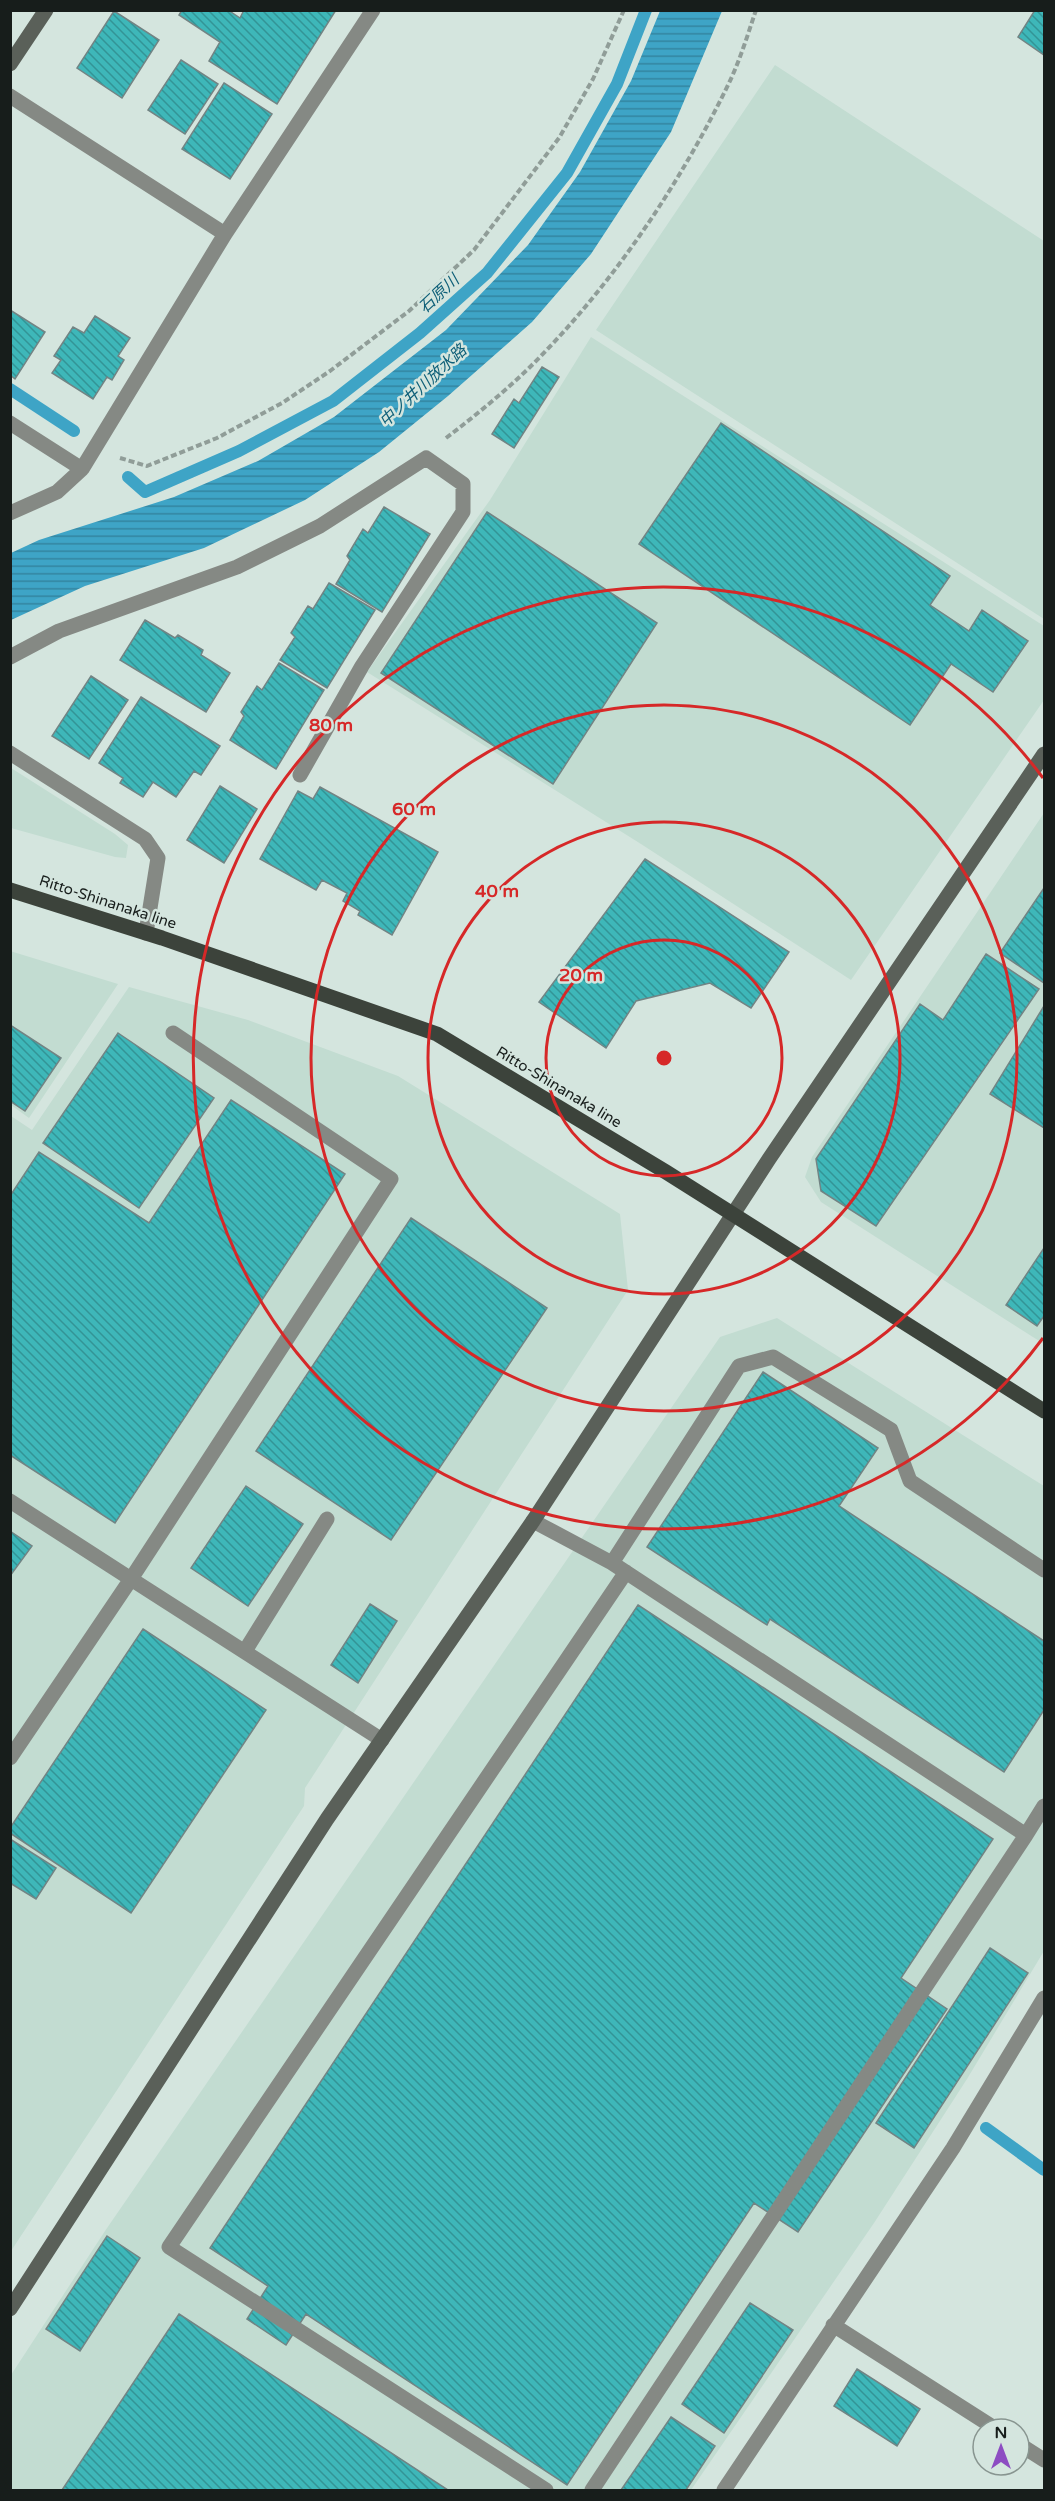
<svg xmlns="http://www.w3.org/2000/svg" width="1055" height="2501" font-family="'Varela Round','Noto Sans JP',sans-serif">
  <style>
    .built { fill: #c2dcd1 }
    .water { fill: url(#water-rules) }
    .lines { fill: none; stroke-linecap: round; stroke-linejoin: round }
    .stream { stroke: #3ea4c6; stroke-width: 12 }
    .building { fill: url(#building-back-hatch); stroke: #728484; stroke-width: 1.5 }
    .path { stroke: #909d98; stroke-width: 4; stroke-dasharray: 6 3; stroke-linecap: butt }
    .lane { stroke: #858984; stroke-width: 15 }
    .street { stroke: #858984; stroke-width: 15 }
    .secondary { stroke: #5a6059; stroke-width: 15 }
    .primary { stroke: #3c433b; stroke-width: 15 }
    .ring { fill: none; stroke: #d62828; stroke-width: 3 }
    .labels { text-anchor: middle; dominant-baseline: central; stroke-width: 5; stroke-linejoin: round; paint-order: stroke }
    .street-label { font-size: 15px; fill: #171d1b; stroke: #d4e5de }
    .water-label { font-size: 16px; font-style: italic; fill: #0e5f78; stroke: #d4e5de }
    .centre { fill: #d62828; stroke: #d4e5de; stroke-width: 3 }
    .ring-label { font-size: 18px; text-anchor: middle; font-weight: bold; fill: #d62828; stroke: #d4e5de; stroke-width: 5; stroke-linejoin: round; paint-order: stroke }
  </style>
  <defs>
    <pattern id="water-rules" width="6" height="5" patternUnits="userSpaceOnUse" patternTransform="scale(1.5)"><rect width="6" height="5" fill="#3ea4c6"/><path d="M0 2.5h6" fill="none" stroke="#3385a0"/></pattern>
    <pattern id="building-back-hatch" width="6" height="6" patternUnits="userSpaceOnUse" patternTransform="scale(1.5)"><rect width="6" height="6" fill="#3eb7b9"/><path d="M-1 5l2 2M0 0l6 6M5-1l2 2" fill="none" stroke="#339496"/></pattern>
  </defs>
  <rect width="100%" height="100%" fill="#d4e5de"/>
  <path class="built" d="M 775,65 L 1044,241 L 1044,619 L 596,330 Z
    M 591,337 L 1044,626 L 1044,700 L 851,980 L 641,844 L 367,672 L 490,500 Z
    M 11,768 L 115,834 L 128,845 L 126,858 L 115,857 L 11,828 Z
    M 1044,813 L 1044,1344 L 821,1202 L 805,1177 L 812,1157 Z
    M 10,951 L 118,984 L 29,1118 L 11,1105 Z
    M 129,987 L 248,1020 L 398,1076 L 620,1214 L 628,1290 L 305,1788 L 304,1806 L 11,2251 L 11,1116 L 32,1130 Z
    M 777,1318 L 1044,1486 L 1044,1951 L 967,2079 L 874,2223 L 691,2490 L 11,2490 L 11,2375 L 105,2231 L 720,1337 Z"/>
  <path class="water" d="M 660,11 L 722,11 L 671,132 L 591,254 L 532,322 L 448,396 L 379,452 L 305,500 L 204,548 L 85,586 L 11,620 L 11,553 L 39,540 L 174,497 L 258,461 L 334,417 L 446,330 L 528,245 L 580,172 L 631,81 Z"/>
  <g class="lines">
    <path class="stream" d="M 10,389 L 74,431
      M 128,477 L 145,492 L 239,451 L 333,401 L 420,333 L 487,273 L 567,173 L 617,84 L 646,10
      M 986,2128 L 1044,2170"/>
  </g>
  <path class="building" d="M 182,10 L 228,10 L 240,18 L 244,10 L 336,10 L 277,104 L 209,61 L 220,42 L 179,15 Z
    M 1035,10 L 1044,10 L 1044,55 L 1018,37 Z
    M 114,11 L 159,40 L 122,98 L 77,68 Z
    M 181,60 L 218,84 L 185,134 L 148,110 Z
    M 224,83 L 272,114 L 230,179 L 182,149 Z
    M 10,310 L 45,332 L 15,379 L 10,375 Z
    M 95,316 L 130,338 L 118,356 L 124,360 L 112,380 L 107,377 L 93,399 L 52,373 L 61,360 L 54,356 L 73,327 L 84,333 Z
    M 542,367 L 559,377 L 514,448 L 492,434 L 514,399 L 519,403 Z
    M 721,423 L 950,576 L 930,605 L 969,631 L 982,610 L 1028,641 L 993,692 L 951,664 L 910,725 L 639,544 Z
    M 384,507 L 430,534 L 382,612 L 336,584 L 350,560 L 347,556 L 363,529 L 368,533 Z
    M 487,512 L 657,623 L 553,784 L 381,673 Z
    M 329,583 L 375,610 L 327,688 L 280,660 L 295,637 L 291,633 L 308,606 L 313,609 Z
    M 145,620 L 175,638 L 178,635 L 203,650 L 201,655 L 230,673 L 206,712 L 120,660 Z
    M 279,663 L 324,690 L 276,769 L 230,740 L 244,716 L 241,712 L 257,686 L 262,690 Z
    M 91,676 L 128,700 L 89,759 L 52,736 Z
    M 141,697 L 220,746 L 201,775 L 194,771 L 176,797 L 153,782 L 143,797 L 120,783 L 123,778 L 99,763 Z
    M 220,786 L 257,809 L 224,863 L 187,840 Z
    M 320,787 L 438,852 L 392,935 L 358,915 L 360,911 L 343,901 L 347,893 L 322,880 L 316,890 L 260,859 L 298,791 L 313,799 Z
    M 645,859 L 789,952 L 751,1008 L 710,983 L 636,1001 L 606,1048 L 539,1002 Z
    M 1044,888 L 1044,983 L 1000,953 Z
    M 986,954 L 1039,989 L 876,1226 L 821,1191 L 816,1159 L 920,1004 L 943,1020 Z
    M 1044,1006 L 1044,1128 L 990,1094 Z
    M 10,1025 L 61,1058 L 25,1111 L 10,1101 Z
    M 118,1033 L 214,1098 L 139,1208 L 43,1143 Z
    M 231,1100 L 345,1174 L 115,1523 L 10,1455 L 10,1196 L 39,1152 L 149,1223 Z
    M 411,1218 L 547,1308 L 391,1540 L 256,1451 Z
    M 1044,1248 L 1044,1316 L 1037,1326 L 1006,1305 Z
    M 763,1372 L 878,1448 L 839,1506 L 1044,1641 L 1044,1710 L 1004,1772 L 770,1619 L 767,1625 L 647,1547 Z
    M 246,1486 L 303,1524 L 248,1606 L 191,1568 Z
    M 10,1531 L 32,1546 L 10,1576 Z
    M 370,1604 L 397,1621 L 358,1683 L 331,1665 Z
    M 638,1605 L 993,1839 L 901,1978 L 947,2009 L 798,2232 L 754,2203 L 567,2485 L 306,2314 L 286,2345 L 247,2319 L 268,2286 L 210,2248 Z
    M 143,1629 L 266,1710 L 131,1913 L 10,1833 L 10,1828 Z
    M 10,1839 L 56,1868 L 36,1899 L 10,1883 Z
    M 990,1948 L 1028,1973 L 914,2148 L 876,2123 Z
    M 107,2236 L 140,2258 L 80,2351 L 46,2329 Z
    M 750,2303 L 793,2330 L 724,2433 L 682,2404 Z
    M 179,2314 L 448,2490 L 62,2490 Z
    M 857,2369 L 920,2409 L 897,2446 L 834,2406 Z
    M 671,2417 L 715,2446 L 686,2490 L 621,2490 Z"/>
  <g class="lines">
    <path class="path" d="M 446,438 C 475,416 503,393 529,368 C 611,287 679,186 729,83 C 740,60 748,34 756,10
      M 120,458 L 147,466 L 217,438 L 282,403 L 330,371 L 409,311 L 474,250 L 559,138 L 593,79 L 624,10"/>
    <path class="lane" d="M 10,657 L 59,631 L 237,567 L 320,526 L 426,458 L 463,484 L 463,512 L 362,666 L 300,775
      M 10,753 L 145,839 L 158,858 L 146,933
      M 10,1501 L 131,1579 L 391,1179 L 173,1033
      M 533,1521 L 612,1563 L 1026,1835 L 1044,1806
      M 612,1563 L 739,1366 L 773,1357 L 891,1430 L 910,1481 L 1044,1570
      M 245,1651 L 327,1519
      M 10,1758 L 131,1579 L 382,1740
      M 546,2490 L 169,2247 L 626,1572
      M 592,2490 L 1026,1835"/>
    <path class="street" d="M 10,96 L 225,234
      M 10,423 L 82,469 L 225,234 L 373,10
      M 10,513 L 57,492 L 82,469
      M 833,2325 L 996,2429
      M 1019,2444 L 1044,2460
      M 724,2490 L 953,2148 L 1044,1998"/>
    <path class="secondary" d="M 10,64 L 46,10
      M 10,2309 L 327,1819 L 533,1521 L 769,1159 L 1044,754"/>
    <path class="primary" d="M 10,890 L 162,938 L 437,1034 L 666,1172 L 1044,1411"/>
  </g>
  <g class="ring">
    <circle cx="664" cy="1058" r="118"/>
    <circle cx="664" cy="1058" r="236"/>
    <circle cx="664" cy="1058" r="353"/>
    <path d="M1043 1338A471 471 0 1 1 1043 778"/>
  </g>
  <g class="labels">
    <g class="street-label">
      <text transform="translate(108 902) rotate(18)">Ritto-Shinanaka line</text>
      <text transform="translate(559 1087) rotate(31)">Ritto-Shinanaka line</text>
    </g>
    <g class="water-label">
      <text transform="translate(439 294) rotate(-43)">石原川</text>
      <text transform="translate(423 386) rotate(-43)">中ノ井川放水路</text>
    </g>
  </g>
  <circle cx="664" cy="1058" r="9" class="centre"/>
  <g class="ring-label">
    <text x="331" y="731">80 m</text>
    <text x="414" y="815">60 m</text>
    <text x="497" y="897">40 m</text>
    <text x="581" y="981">20 m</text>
  </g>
  <rect width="1055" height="2501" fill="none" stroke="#171d1b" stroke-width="24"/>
  <g transform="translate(1001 2447)"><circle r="28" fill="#d4e5de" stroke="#889590" stroke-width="1.5"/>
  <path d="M0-4.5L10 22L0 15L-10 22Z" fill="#8d4dc2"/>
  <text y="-9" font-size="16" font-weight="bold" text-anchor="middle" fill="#171d1b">N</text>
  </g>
</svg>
